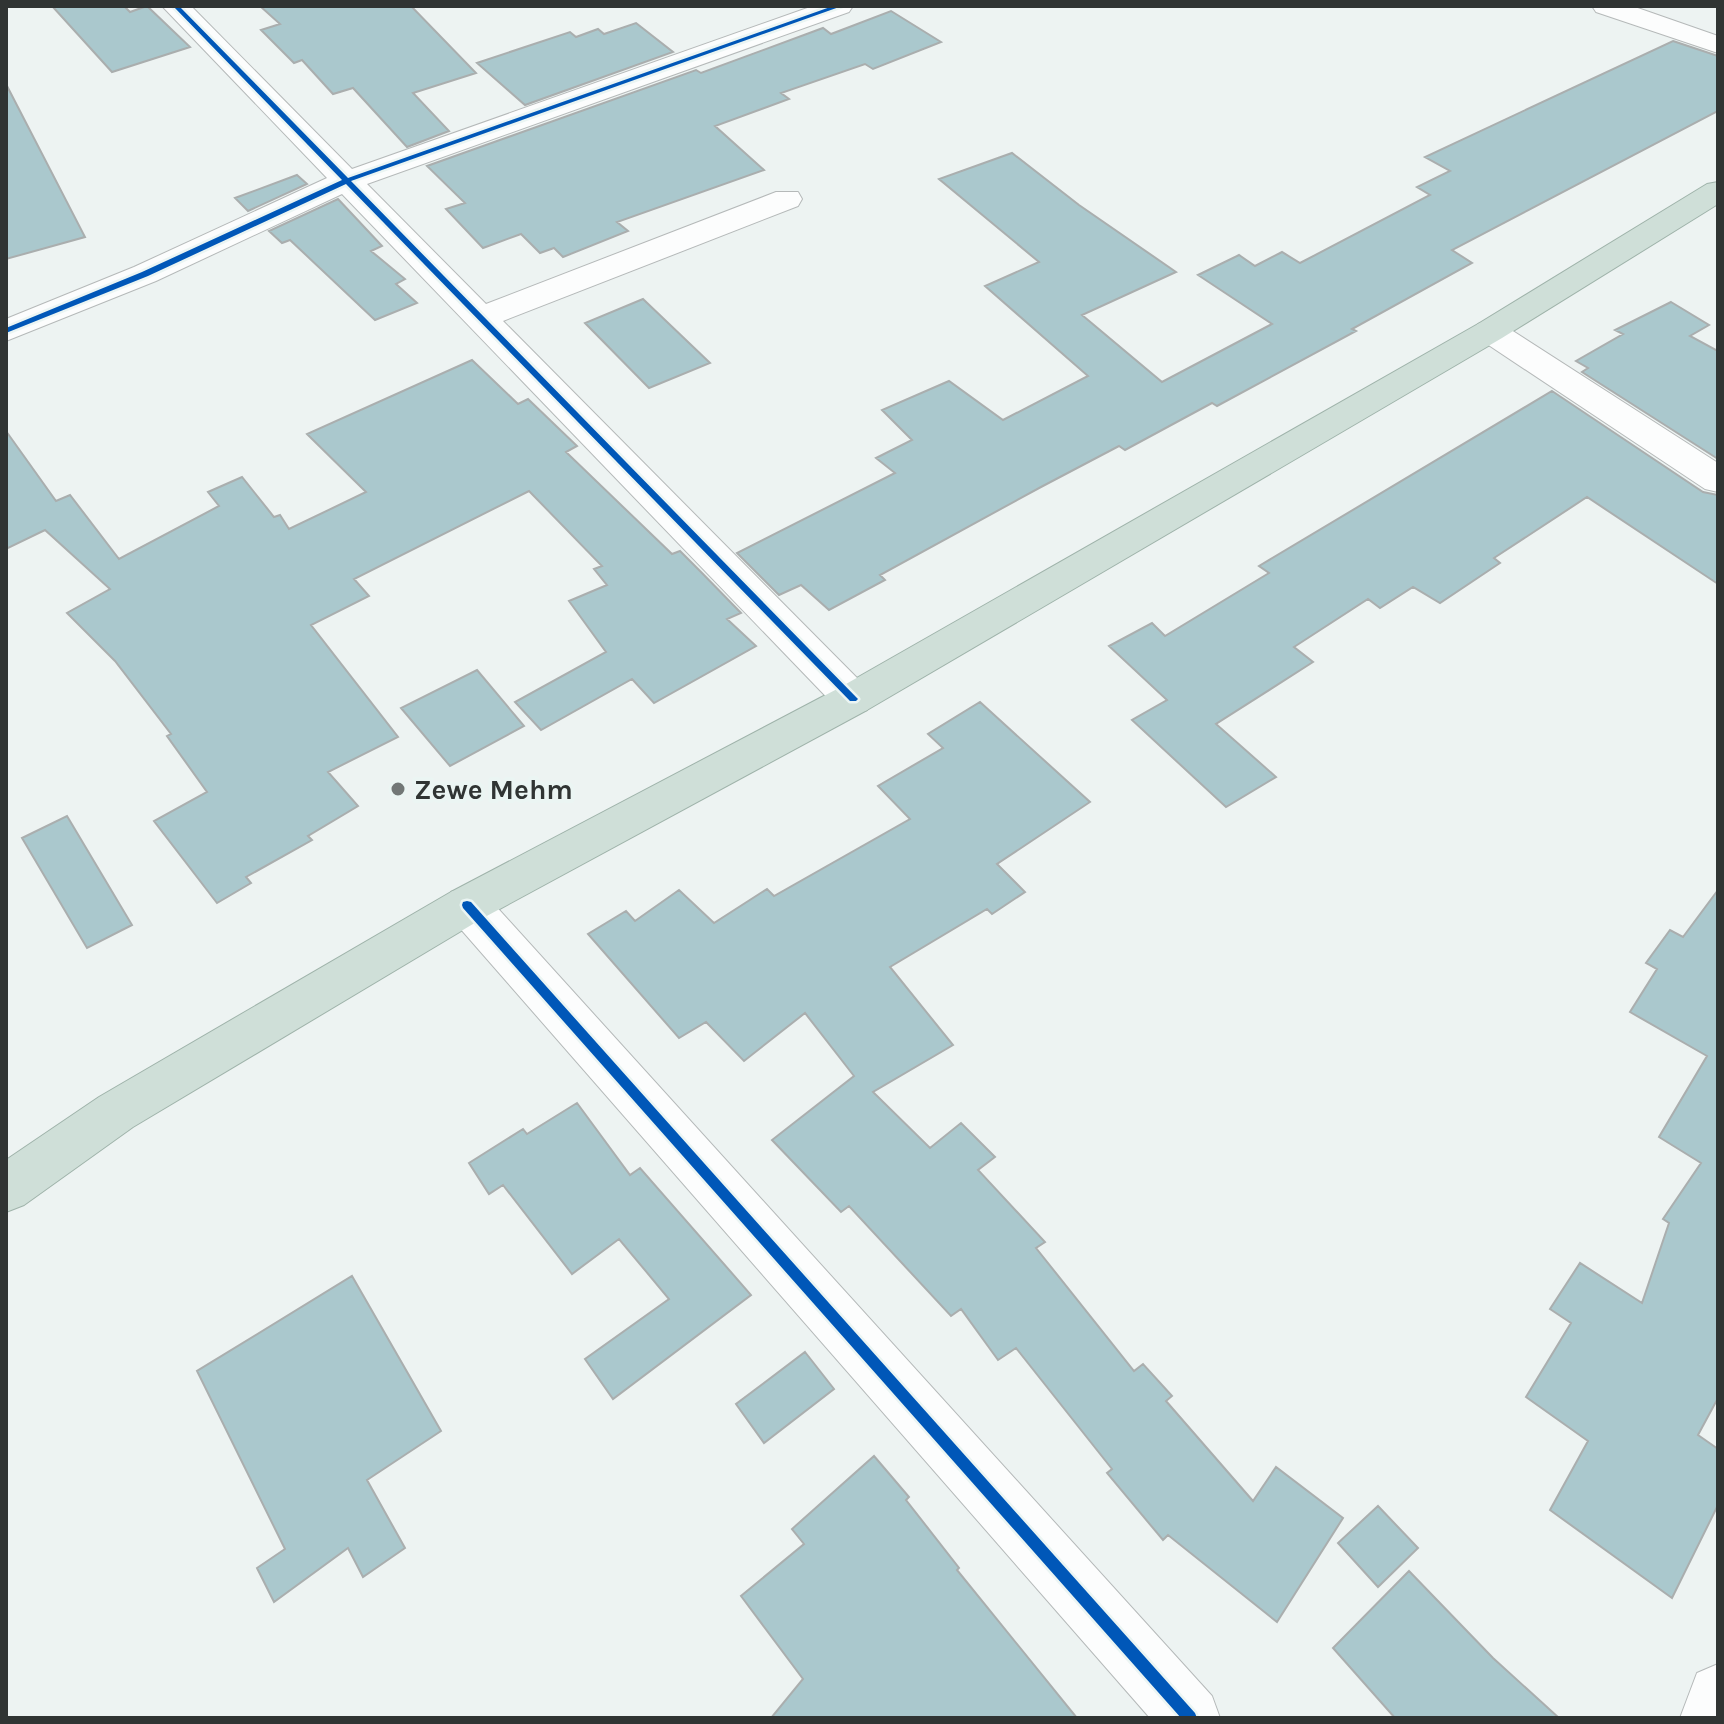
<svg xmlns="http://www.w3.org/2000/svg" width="1724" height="1724" font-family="Karla,sans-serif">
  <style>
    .building { fill: #aac8cd; stroke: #aaaeae; stroke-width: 2 }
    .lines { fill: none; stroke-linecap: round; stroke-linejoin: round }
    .street-casing { stroke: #b5b9b9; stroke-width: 2 }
    .highway-casing { stroke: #9fb3aa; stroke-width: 2 }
    .street { fill: #fcfdfd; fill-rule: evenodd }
    .highway { fill: #cfdfd8; fill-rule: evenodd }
    .cycleway-casing { stroke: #ebf5f3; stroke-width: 5 }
    .cycleway { fill: #0057b8; fill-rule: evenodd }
    .poi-dot { fill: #727776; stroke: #ebf5f3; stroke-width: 3 }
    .labels { text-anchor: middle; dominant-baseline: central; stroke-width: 8; stroke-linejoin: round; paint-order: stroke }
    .poi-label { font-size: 28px; font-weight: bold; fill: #303433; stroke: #ebf5f3; text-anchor: start }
  </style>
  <rect width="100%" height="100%" fill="#edf3f2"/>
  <path class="building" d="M 52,6 L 124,6 L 130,12 L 147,6 L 190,47 L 112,72 Z
    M 260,6 L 411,6 L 476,73 L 413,93 L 449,131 L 407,147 L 353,88 L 333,94 L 302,60 L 294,63 L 261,30 L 280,24 Z
    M 891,11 L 941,42 L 873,69 L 865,64 L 781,93 L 789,99 L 715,126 L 764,170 L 617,222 L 628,231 L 563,257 L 554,248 L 540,253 L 521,234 L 483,248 L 446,209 L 465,203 L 427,166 L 696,70 L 701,73 L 823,28 L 831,34 Z
    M 636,23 L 673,52 L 525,105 L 477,63 L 570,32 L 576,37 L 598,29 L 604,34 Z
    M 1673,41 L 1718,56 L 1718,111 L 1452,250 L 1472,263 L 1352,329 L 1356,331 L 1217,406 L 1212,403 L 1125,450 L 1119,446 L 1041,487 L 880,575 L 885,580 L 829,610 L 801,585 L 779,595 L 737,553 L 895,473 L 876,458 L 912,440 L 882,410 L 949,381 L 1003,420 L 1088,376 L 985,286 L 1039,262 L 939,179 L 1012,153 L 1079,205 L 1176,272 L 1082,315 L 1162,382 L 1272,324 L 1198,275 L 1239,255 L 1255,266 L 1282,252 L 1300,263 L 1430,195 L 1417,187 L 1450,171 L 1425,157 Z
    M 6,84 L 85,237 L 6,259 Z
    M 297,175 L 307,184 L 248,211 L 235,198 Z
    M 338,199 L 382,246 L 371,251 L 405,279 L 396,284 L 417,303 L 375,320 L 290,240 L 282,243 L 269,231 Z
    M 643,299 L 710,363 L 649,388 L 585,323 Z
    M 1671,302 L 1709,325 L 1690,336 L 1718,351 L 1718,459 L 1582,372 L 1588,368 L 1576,361 L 1623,334 L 1615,330 Z
    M 472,360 L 518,404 L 528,399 L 577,446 L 566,452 L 672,554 L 680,551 L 701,572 L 741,613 L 727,619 L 756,646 L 654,703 L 632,679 L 541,730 L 515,702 L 606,652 L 569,601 L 607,585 L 594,569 L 602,566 L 529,491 L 354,579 L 369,596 L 311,625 L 398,737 L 328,772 L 358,806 L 308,836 L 312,840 L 246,877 L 251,883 L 217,903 L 154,821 L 207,792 L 167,736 L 171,734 L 115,661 L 67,613 L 110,589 L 45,530 L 6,549 L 6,431 L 56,501 L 70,495 L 119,559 L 219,506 L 208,492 L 242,477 L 274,517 L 280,515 L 289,529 L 366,492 L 307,434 Z
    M 1552,391 L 1703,492 L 1718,495 L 1718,584 L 1587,497 L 1494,558 L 1500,563 L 1440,603 L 1413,587 L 1380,608 L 1368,599 L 1294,647 L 1313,662 L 1216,724 L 1276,777 L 1226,807 L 1132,720 L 1167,700 L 1109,646 L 1152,623 L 1165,636 L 1269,573 L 1259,566 Z
    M 477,670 L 524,726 L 450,766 L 401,708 Z
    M 980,702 L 1090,802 L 997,864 L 1025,892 L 992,914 L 987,909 L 890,967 L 953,1045 L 873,1092 L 930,1148 L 961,1123 L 995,1157 L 978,1170 L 1045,1242 L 1036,1248 L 1134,1371 L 1143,1364 L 1172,1396 L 1166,1401 L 1253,1501 L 1276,1467 L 1343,1518 L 1277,1622 L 1168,1535 L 1163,1540 L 1107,1473 L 1112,1469 L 1016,1348 L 998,1360 L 961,1309 L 951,1316 L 849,1206 L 841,1212 L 772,1140 L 854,1076 L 805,1013 L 744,1061 L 706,1022 L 679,1038 L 588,934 L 626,911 L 635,921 L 679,890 L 714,923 L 767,889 L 774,896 L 910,819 L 878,786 L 943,748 L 928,734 Z
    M 67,816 L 132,925 L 87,948 L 22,838 Z
    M 1718,890 L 1718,1398 L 1698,1435 L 1718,1449 L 1718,1505 L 1672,1598 L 1550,1510 L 1588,1441 L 1526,1397 L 1571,1323 L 1550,1309 L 1580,1263 L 1642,1303 L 1669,1223 L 1663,1219 L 1701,1163 L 1659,1137 L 1707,1056 L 1630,1012 L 1657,969 L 1646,963 L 1670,930 L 1683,937 Z
    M 577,1103 L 630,1175 L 640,1168 L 751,1295 L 613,1399 L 585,1359 L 669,1299 L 619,1239 L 572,1274 L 503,1185 L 489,1194 L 469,1163 L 523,1129 L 527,1134 Z
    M 352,1276 L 441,1431 L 367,1480 L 405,1548 L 363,1577 L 348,1548 L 274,1602 L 257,1568 L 285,1549 L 197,1371 Z
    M 805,1352 L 834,1389 L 764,1443 L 736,1404 Z
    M 874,1456 L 909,1497 L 906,1500 L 959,1568 L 957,1570 L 1077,1718 L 771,1718 L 803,1679 L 741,1596 L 804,1544 L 792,1529 Z
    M 1378,1506 L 1418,1548 L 1378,1587 L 1338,1543 Z
    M 1409,1571 L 1493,1658 L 1559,1718 L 1395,1718 L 1333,1648 Z"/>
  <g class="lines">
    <g class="street-casing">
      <path id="street" d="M 162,6 L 191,6 L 352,169 L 813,6 L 853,6 L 849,12 L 367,184 L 486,304 L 776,192 L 798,192 L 802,199 L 798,206 L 503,321 L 867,688 L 873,699 L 867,710 L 853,714 L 839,710 L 342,194 L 156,281 L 6,341 L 6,319 L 134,267 L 327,178 Z
        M 1592,6 L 1632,6 L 1718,36 L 1718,53 L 1596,12 Z
        M 1490,321 L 1502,324 L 1718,463 L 1718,492 L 1705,489 L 1478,338 L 1473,331 L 1478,324 Z
        M 467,887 L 483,892 L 1212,1696 L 1220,1718 L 1150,1718 L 451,918 L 445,905 L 451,892 Z
        M 1718,1664 L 1718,1718 L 1680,1718 L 1697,1673 Z"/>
    </g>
    <g class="highway-casing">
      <path id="highway" d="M 1718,182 L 1718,204 L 1502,338 L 867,710 L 483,918 L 133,1127 L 24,1205 L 6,1212 L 6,1160 L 99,1097 L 451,892 L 839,688 L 1478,324 L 1707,184 Z"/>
    </g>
    <use href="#street" class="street"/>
    <use href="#highway" class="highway"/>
    <g class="cycleway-casing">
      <path id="cycleway" d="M 173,6 L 179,6 L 348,178 L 833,6 L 842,6 L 351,181 L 856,697 L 858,699 L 856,701 L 850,701 L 346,184 L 148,276 L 6,333 L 6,328 L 142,272 L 342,180 Z
        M 467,901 L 471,902 L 1195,1713 L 1197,1718 L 1181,1718 L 463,908 L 462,905 L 463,902 Z"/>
    </g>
    <use href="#cycleway" class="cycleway"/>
  </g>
  <circle class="poi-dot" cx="398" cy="789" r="8"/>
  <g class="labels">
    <g class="poi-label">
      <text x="414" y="789">Zewe Mehm</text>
    </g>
  </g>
  <rect width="1724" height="1724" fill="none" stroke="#303433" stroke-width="16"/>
</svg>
